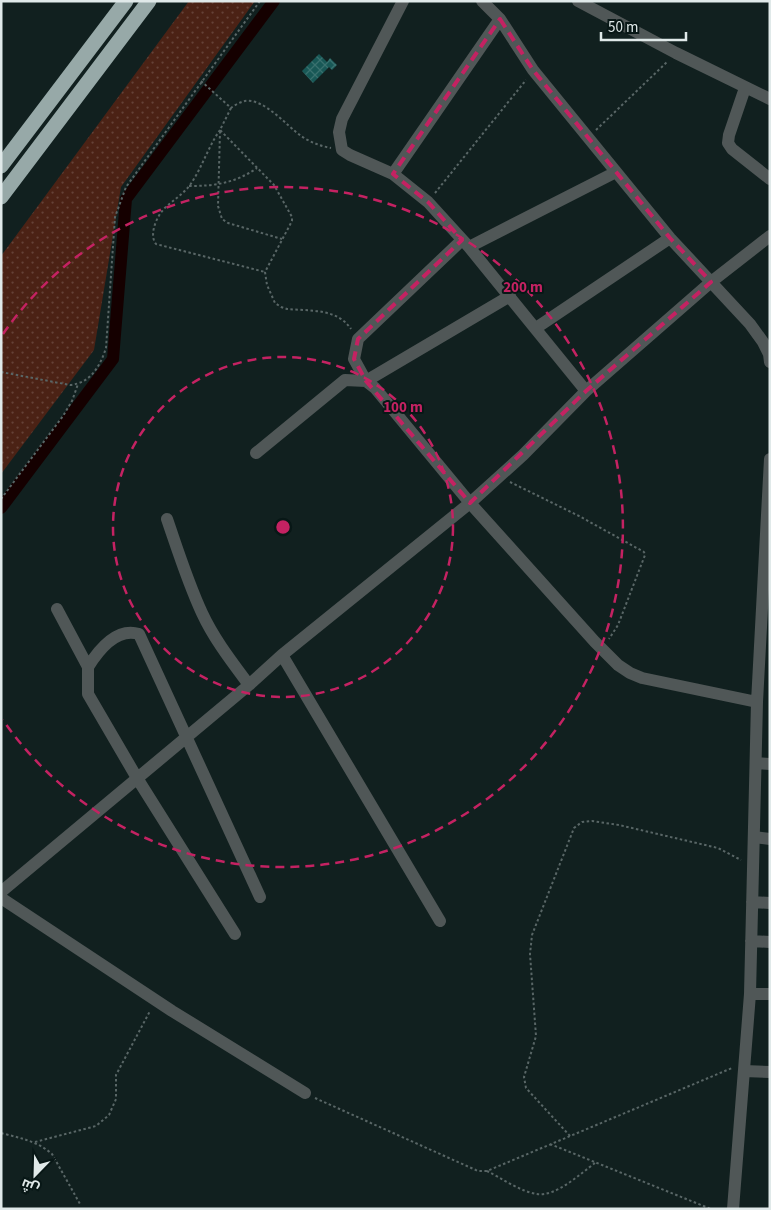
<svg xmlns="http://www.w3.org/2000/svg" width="771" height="1210" font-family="'Source Sans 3',Cairo,sans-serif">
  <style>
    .grass { fill: url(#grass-dots) }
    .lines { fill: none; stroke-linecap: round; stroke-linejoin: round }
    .canal { stroke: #150000; stroke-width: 12 }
    .building { fill: url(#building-cross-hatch) }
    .path { stroke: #596666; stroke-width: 2; stroke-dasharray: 2.5 2.5; stroke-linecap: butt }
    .minor { stroke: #505757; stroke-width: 12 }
    .highway { stroke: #97a9a8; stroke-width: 15 }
    .marked { fill: none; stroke: #c42262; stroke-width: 4; stroke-dasharray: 10 6; stroke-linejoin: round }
    .ring { fill: none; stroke: #c42262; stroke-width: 2.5; stroke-dasharray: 9 6 }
    .centre { fill: #c42262; stroke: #081716; stroke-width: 2.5 }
    .ring-label { font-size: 15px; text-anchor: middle; font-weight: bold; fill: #c42262; stroke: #081716; stroke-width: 4; stroke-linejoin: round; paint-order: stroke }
  </style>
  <defs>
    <pattern id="grass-dots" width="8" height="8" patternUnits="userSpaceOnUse" patternTransform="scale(1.25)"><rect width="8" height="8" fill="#4b2215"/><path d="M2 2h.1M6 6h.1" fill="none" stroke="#654237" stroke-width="1.8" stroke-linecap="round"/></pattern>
    <pattern id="building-cross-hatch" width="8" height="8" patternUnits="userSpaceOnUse" patternTransform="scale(1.25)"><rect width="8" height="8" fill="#185856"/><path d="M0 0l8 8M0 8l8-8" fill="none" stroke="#39706e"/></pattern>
  </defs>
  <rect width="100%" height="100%" fill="#11201f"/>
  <path class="grass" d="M 189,1 L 255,1 L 121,187 L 94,350 L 1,474 L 1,256 Z"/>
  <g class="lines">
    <path class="canal" d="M 1,508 L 113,359 L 126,199 L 274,1"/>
  </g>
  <path class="building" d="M 319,54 L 327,62 L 330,58 L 337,65 L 332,70 L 329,67 L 313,83 L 302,71 Z"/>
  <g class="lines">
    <path class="path" d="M 201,81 L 231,108 C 235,105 240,102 245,101 C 264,98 287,126 301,136 C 310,142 320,146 331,148
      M 231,108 L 220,130 L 274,185 L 292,217 L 292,221 L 265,272 L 267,285 L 275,303 L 281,307 L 287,309 C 309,311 337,308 351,329
      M 220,130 C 208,147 202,168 190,185 C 183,194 175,199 167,206 C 158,213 148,234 156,244 L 265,272
      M 596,130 L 667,62
      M 220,131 L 218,206 L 222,219 L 228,223 L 282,239
      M 189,186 C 216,186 235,183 257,168
      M 435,193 L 526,80
      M 1,372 L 70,385 C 91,383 100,366 106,348 L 115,217 L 126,187 L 260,1
      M 510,482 L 579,516 L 644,552 L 645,555 L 618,625 L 609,639
      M 1,499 L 63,416 L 72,401 L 78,384
      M 315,1098 L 478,1171 L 487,1171 L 732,1068
      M 1,1133 C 20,1138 37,1141 52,1154 L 80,1204
      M 570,1136 L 526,1088 L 524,1077 L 536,1036 L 530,954 L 532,935 L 574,828 L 582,822 L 592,821 L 619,825 L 718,848 L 741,860
      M 35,1142 L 96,1126 L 109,1115 L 116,1099 L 116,1075 L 150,1011
      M 550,1144 L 711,1209
      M 487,1171 C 501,1178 521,1192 537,1194 C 556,1197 580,1174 595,1163"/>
    <path class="minor" d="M 403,1 L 342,119 L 339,132 L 342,150 L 350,155 L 393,174 L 428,202 L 469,247 L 586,391
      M 482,1 L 500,19 L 533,70 L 670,238 L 750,324 L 763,342 L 769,354 L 770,362
      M 578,1 L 676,53 L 770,99
      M 745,88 L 729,135 L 728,143 L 732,149 L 770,179
      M 393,174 L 500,19
      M 462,240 L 358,339 L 354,359 L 366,381 L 510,296
      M 469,247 L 616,172
      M 536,328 L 670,238
      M 256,453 L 345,380 L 366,381 L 375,388 L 470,503 L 595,642 L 618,665 L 630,673 L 642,678 L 757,702
      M 167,519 C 178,551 188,583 202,613 C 214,639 232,662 249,685
      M 57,609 L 88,667 L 88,694 L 137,778 L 235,934
      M 282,655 L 440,921
      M 88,667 C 98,651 116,627 139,634 L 260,897
      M 756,763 L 770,764
      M 754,837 L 770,839
      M 1,892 L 249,685 L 282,655 L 470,503 L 523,455 L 586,391 L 711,282 L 770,236
      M 1,898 L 172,1011 L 305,1093
      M 752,902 L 770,903
      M 751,941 L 770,942
      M 750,994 L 770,994
      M 744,1071 L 770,1072
      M 733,1209 L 750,994 L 757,702 L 770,459"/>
    <path class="highway" d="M 1,166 L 126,1
      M 1,197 L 149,1"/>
  </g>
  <path class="marked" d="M 500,19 L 533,70 L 670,238 L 711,282 L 586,391 L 470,503 L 366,381 L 354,359 L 358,339 L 462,240 L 428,202 L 393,174 Z"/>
  <g class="ring">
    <circle cx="283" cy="527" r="170"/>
    <path d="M3 334A340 340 0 1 1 3 720"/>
  </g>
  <circle cx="283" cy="527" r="8" class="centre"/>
  <g class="ring-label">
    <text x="523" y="292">200 m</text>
    <text x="403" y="412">100 m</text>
  </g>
  <rect width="771" height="1210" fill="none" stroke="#e0e9e9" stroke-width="5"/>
  <g transform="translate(35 1175) rotate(203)" stroke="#081716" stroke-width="4" paint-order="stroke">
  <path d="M0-4L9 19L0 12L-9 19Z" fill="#e0e9e9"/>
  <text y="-8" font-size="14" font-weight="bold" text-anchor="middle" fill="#e0e9e9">ش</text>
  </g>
  <path d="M601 32v8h85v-8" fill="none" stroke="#e0e9e9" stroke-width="2.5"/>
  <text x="608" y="32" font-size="15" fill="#e0e9e9" stroke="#081716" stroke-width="4" paint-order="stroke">50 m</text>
</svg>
